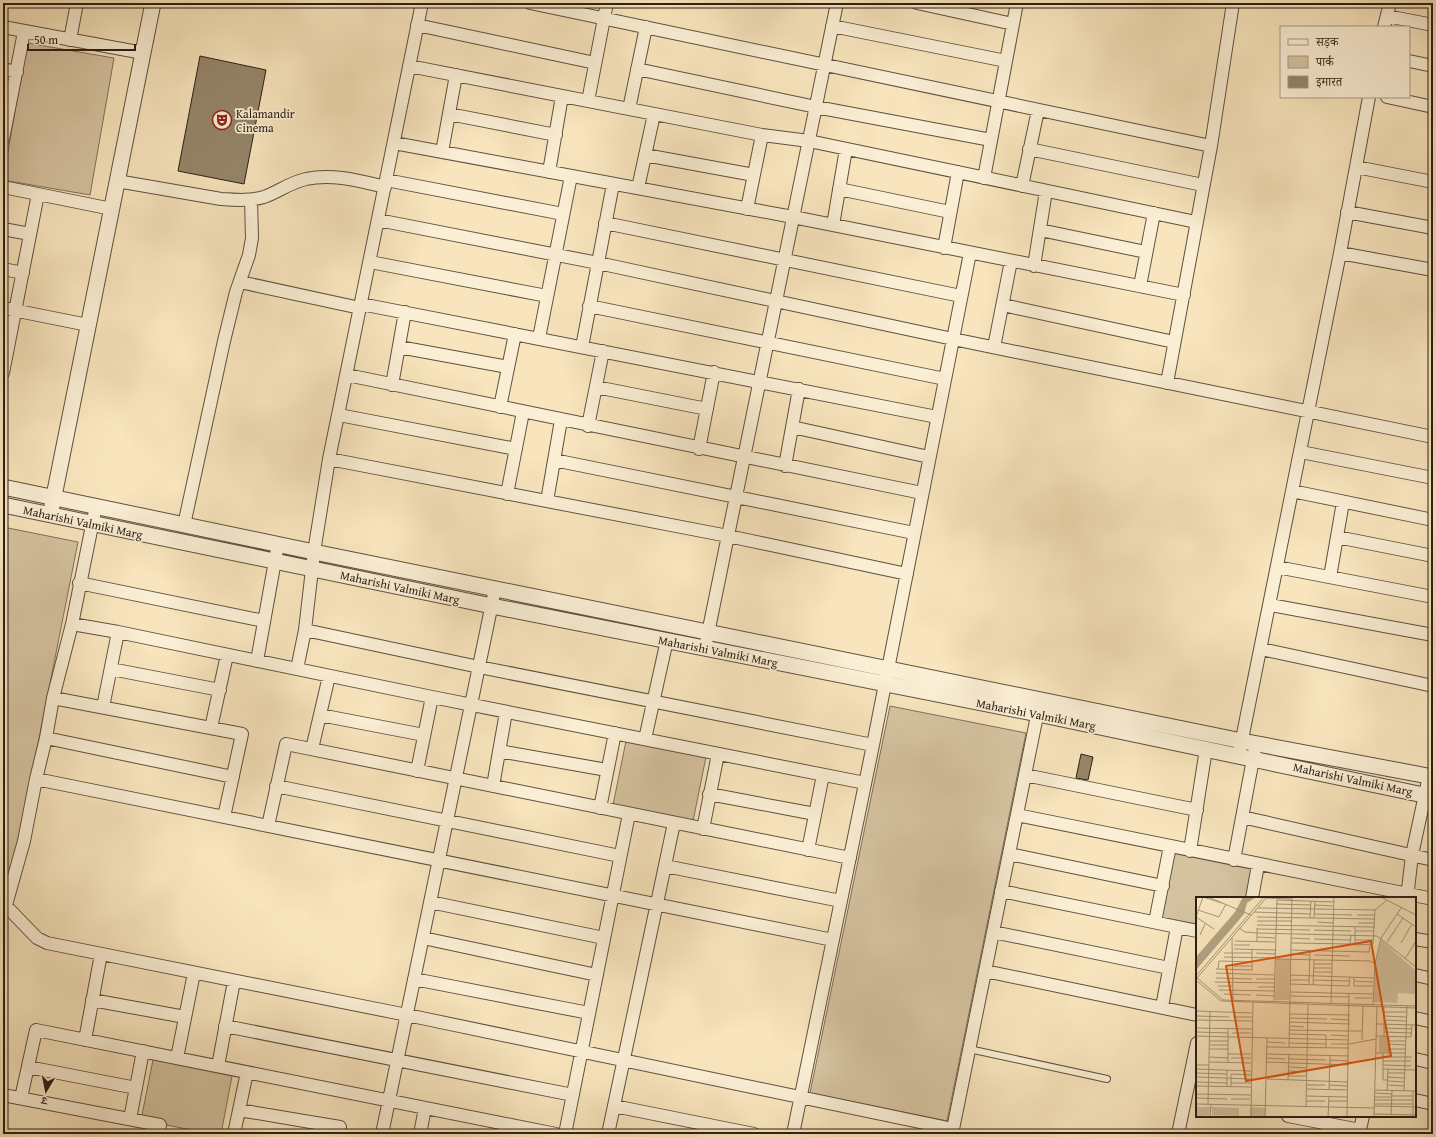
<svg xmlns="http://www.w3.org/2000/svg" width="1436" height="1137" font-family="'Gentium Book Plus','Noto Serif Devanagari',serif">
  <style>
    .green { fill: #d5c3a0; stroke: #80715a }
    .building { fill: #96866b; stroke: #2c1f13 }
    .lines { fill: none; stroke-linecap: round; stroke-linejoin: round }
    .service-casing { stroke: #5f503e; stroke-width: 8 }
    .minor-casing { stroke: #5f503e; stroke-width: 14 }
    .tertiary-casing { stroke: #5f503e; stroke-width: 17 }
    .service { stroke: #faeed4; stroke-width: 6 }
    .minor { stroke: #faeed4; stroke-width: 12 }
    .tertiary { stroke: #faeed4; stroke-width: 15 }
    .labels { text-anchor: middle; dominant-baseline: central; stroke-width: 3.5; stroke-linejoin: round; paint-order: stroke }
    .poi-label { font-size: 12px; fill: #2c1f13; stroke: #faeed4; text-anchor: start }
    .street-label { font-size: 12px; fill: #2c1f13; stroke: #faeed4 }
    .inset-road { fill: none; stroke: #a69679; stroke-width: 1 }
    .view { fill: #df560c; fill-opacity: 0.15; stroke: #df560c; stroke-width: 2 }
    .inset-edge { fill: none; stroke: #2c1f13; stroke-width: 2 }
  </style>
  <rect width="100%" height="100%" fill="#f8e5bd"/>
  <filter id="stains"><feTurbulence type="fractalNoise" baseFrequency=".005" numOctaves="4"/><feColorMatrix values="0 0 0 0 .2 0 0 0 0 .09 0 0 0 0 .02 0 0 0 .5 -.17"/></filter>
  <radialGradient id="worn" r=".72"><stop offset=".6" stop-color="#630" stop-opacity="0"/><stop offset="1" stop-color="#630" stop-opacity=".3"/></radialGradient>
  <path class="green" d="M 27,43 L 114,58 L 90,195 L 3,180 Z
    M 3,527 L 78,542 L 9,890 L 3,902 Z
    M 890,706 L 1026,733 L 947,1121 L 810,1093 Z
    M 626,741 L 706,757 L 693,821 L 613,805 Z
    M 1173,852 L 1253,868 L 1247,898 L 1197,898 L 1197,924 L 1160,917 Z
    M 154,1055 L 233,1071 L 221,1134 L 212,1134 L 141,1120 Z"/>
  <path class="building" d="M 200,56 L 266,70 L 244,184 L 178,171 Z
    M 1081,754 L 1093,757 L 1088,780 L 1076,778 Z"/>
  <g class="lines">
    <g class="service-casing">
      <path id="service" d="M 969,1049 L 1107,1079"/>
    </g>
    <g class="minor-casing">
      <path id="minor" d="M 530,3 L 1211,146
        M 917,3 L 1013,24
        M 1387,16 L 1433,25
        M 417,25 L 595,63
        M 832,26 L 1006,61
        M 3,27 L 143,53
        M 1384,27 L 1390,3
        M 70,40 L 77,3
        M 1409,61 L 1433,66
        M 409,66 L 762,135 L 809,141 L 1196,222
        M 3,69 L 17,72
        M 637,69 L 816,107 L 991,140
        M 1387,97 L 1433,107
        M 588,101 L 607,3
        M 629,109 L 646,27
        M 449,114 L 556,135
        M 3,139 L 24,32
        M 394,143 L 793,217 L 1184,295
        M 1029,149 L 1203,185
        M 442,152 L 456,75
        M 645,155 L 754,175
        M 1356,167 L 1433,182
        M 549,172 L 562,96
        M 984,178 L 1017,3
        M 386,180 L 563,214
        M 117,181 L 221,199 C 236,200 250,201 264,197 C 278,192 291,182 306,179 C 332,173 360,181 385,187
        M 1022,186 L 1038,110
        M 3,187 L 112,209
        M 638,188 L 654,114
        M 839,189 L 950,212
        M 747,209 L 762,135
        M 1347,212 L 1433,228
        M 378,220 L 598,263 L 953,339 L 1433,437
        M 605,223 L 961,296
        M 833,225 L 846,149
        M 3,229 L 30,234
        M 1040,230 L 1146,252
        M 944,248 L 958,172
        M 1340,253 L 1433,270
        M 370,262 L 547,296
        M 1034,266 L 1046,191
        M 3,269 L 23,273
        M 240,282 L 360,308
        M 1140,286 L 1154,213
        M 361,304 L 937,417
        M 1003,305 L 1174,342
        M 589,306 L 945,379
        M 3,308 L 88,325
        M 539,338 L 571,176
        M 399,347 L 508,367
        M 582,347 L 613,184
        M 994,347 L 1011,261
        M 3,373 L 38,194
        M 347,375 L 922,493
        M 1167,383 L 1211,146 L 1233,3
        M 392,385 L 405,312
        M 596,387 L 707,409
        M 500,407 L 515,334
        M 339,415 L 516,449
        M 588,426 L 603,351
        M 792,427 L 929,457
        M 699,449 L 714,372
        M 1301,452 L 1433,478
        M 329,459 L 728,536 L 907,574
        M 554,460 L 914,533
        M 785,466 L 799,389
        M 1292,491 L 1433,520
        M 507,494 L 523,412
        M 547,501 L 561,420
        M 184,525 L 224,341 L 236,292 L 249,255 L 252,238 L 251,200
        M 1337,537 L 1433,556
        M 1277,567 L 1433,597
        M 1330,577 L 1343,502
        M 79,583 L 264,621
        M 1270,605 L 1433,635
        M 72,624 L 118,632 L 432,697 L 865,783
        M 305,630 L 479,667 L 873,745
        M 705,648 L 837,3
        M 1261,649 L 1433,686
        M 257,661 L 278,544
        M 111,669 L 220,690
        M 297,669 L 305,630 L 314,552 L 329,459 L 422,3
        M 53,698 L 242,734 L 224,817
        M 103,707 L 118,632
        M 320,715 L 424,735
        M 211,728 L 227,655
        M 46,738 L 233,777
        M 645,739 L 667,640
        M 312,749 L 329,676
        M 1240,749 L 1340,253 L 1369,97
        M 499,751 L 607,770
        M 417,771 L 432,697
        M 1025,775 L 1197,810
        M 36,779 L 833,940
        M 276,786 L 620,856
        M 493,786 L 506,712
        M 709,794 L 815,814
        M 600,808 L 615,733
        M 1017,815 L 1433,899
        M 1242,817 L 1433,860
        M 268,826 L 286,744 L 850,858
        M 703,829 L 718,754
        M 808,850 L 823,775
        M 1190,851 L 1206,749
        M 1009,854 L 1163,886
        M 1234,860 L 1256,743
        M 665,866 L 841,901
        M 1001,891 L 1197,931
        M 1252,898 L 1258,865
        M 1407,898 L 1412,855 L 1429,776
        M 430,902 L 604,938
        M 6,906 L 37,938 L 47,943 L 407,1015 L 953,1129
        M 4,912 L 24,841 L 36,779 L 46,738 L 53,698 L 72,624 L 96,506
        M 1155,922 L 1170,846
        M 993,932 L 1169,968
        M 423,938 L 597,975
        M 1415,939 L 1433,942
        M 985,971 L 1197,1015
        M 1415,975 L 1433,979
        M 414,979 L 589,1013
        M 92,1000 L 185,1017
        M 1162,1007 L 1177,927
        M 1415,1018 L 1433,1022
        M 225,1026 L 573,1095
        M 85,1040 L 101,954
        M 177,1058 L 194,973
        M 1415,1059 L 1433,1063
        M 218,1066 L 234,981
        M 28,1067 L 136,1088
        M 3,1095 L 160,1125 L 158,1134
        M 21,1098 L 36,1030 L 556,1134
        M 1415,1100 L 1433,1104
        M 614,1106 L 754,1134
        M 239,1110 L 340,1127
        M 1288,1116 L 1360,1130
        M 130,1119 L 143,1051
        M 234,1134 L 247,1072
        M 382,1134 L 495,589
        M 420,1134 L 425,1108
        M 565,1134 L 629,814
        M 608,1134 L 674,823
        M 793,1134 L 873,745 L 970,253
        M 952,1134 L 1039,706
        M 1178,1134 L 1197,1043
        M 1359,1134 L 1363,1116"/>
    </g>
    <g class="tertiary-casing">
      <path id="tertiary" d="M 3,487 L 314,552 L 1242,741 L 1433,777
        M 3,505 L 492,606 L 1038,714 L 1433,797
        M 52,506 L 153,3"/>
    </g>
    <use href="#service" class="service"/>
    <use href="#minor" class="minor"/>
    <use href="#tertiary" class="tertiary"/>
  </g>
  <defs>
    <g id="theatre-ring" transform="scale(1)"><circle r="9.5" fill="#faeed4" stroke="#8f2418" stroke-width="1.5"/><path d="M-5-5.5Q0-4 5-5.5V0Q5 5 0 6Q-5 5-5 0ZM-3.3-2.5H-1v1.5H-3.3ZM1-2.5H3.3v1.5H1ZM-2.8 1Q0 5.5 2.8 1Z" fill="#8f2418"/></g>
  </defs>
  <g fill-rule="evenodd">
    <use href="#theatre-ring" x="222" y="120"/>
  </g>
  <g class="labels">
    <g class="poi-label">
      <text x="236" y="113">Kalamandir<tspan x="236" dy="14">Cinema</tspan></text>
    </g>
    <g class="street-label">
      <text transform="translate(83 522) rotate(12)">Maharishi Valmiki Marg</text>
      <text transform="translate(400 587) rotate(12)">Maharishi Valmiki Marg</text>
      <text transform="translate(718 651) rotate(11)">Maharishi Valmiki Marg</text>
      <text transform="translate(1036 714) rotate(11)">Maharishi Valmiki Marg</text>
      <text transform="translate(1353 779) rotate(12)">Maharishi Valmiki Marg</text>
    </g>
  </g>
  <g transform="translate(1196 897)">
    <rect width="220" height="220" fill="#f8e5bd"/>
    <path d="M 185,43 L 220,74 L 220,97 L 202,96 L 201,106 L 178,105 L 179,69 ZM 80,62 L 94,63 L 93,103 L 79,103 ZM 183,140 L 192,140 L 192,155 L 183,155 ZM 0,210 L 14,210 L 13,218 L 0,218 ZM 16,210 L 43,211 L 43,219 L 16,218 ZM 54,210 L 69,211 L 69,220 L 54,219 Z" fill="#d5c3a0"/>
    <path d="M 47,0 L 60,0 L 51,6 L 48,17 L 0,73 L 0,60 L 39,15 Z" fill="#b3a283"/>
    <path class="inset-road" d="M 7,0 L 0,20 L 18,32M 7,0 L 26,6M 12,0 L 55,18M 185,0 L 220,18M 70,1 L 96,2M 80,7 L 115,8M 119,8 L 137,9M 62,11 L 179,13M 2,13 L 23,20 L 30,7M 58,15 L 115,17M 118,17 L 156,18M 201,17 L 220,30M 161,18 L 179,18M 61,20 L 179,22M 114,21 L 115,4M 118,21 L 119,4M 61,24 L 96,24M 121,25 L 137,26M 162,26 L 179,26M 61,28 L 179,30M 159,30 L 159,48 L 177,47 L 179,13 L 190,4M 43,31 L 49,35 L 61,36 L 181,39 L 220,70M 61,31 L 61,44M 61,32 L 114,33M 118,33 L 155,34M 159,34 L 178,34M 4,38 L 9,27M 61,40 L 79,41M 36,41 L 37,103M 95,41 L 114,42M 118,42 L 155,43M 159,43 L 178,43M 39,44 L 79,45M 191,45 L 207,21M 95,46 L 154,47 L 155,38M 205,46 L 216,27M 38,48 L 54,48M 38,52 L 79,53M 95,53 L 173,55 L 174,48M 28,56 L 56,56M 60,56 L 79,57M 95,57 L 114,58M 118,58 L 154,59M 28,60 L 79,61M 79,62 L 174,64 L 179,67M 209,62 L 220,44M 118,67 L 136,67M 38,69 L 56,69M 118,71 L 136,71M 20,72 L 56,73M 22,72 L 23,64 L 56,65M 56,73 L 56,52M 118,75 L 136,75M 20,76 L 78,78M 94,78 L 178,81M 0,79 L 68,0M 0,80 L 27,103 L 220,109M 158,80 L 158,89 L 177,89M 1,81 L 71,0M 20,81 L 56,82M 60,82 L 78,82M 0,83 L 25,104 L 220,111M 94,83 L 113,83M 117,83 L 153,84M 158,84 L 177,85M 19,85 L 78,86M 94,87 L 153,89 L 154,80M 113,87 L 114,54M 117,88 L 118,63M 22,89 L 37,89M 62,90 L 78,90M 23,93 L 78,94M 94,95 L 177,97M 28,97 L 55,98M 60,98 L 78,99M 94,99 L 153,100M 158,101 L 176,101M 78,105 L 81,3 L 138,5M 135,107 L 138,0M 177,108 L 179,67 L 185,41 L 205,11M 0,114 L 56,116M 188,115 L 210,115M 93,117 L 154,118M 0,119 L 33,120M 188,119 L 210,120M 37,120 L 56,120M 93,121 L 131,122M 135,122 L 154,123M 0,123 L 56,124M 188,123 L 210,124M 93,125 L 154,127M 181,127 L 220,128M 93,129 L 108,130M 0,131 L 56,132M 188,131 L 216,132M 93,133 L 153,134M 153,134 L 166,134M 0,135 L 32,136M 188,135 L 216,136M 36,136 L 55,136M 93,137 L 130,138M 135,138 L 153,139M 0,139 L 153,143M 180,139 L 215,140 L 216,128M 188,140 L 188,109M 166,143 L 167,109M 14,144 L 32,144M 193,144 L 209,144M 71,145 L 89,146M 93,146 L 130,147M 135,147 L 153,147M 153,147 L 180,142M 192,147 L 209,148M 14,148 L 32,148M 70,150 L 153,151M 93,150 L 96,0M 130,151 L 130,138M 13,152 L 32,152M 192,152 L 209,152M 180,156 L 209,156M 187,156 L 187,183 L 192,183M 192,156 L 193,140M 32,157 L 55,157M 70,157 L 153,159M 13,160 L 32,161M 187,160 L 216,160M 35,161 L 55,161M 70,161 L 89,162M 93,162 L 130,163M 134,163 L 153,164M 187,164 L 215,164M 13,165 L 55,166M 32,165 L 32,131M 70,165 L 153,168M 0,168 L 13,168M 187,168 L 215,169M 93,170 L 111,171M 0,172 L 55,174M 187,172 L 220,173M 92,174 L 111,175M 0,176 L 31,177M 192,176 L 209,176M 35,177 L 55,178M 92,179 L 111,179M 0,180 L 55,182M 192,180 L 208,181M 71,182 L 152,185M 92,183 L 93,158M 192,184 L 208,185M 0,185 L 31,186M 35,186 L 55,186M 110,188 L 129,188M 133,188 L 152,189M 192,188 L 208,189M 0,189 L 55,190M 31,190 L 31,173M 35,190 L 35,177M 110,192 L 152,193M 133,192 L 134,159M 179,193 L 220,194M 191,194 L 192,172M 208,194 L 211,109M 179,196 L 196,197M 0,197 L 55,198M 110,199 L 152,200M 195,199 L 217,199M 179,200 L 195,200M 0,201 L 31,202M 35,202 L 54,202M 179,203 L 217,203M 110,204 L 129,204M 133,204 L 152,204M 0,207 L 179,211M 179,207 L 195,207M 195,207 L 217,207M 12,208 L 14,114M 179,209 L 220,210M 110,210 L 112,107M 178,217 L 220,218M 195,218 L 196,194M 217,218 L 217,194M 0,219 L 33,220M 14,220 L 15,208M 55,220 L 57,105M 69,220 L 71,141M 132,220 L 133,200M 151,220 L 153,96M 178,220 L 181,109"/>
    <path class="view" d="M 175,44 L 195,159 L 50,184 L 30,69 Z"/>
    <rect width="220" height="220" class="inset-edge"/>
  </g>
  <rect width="1436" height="1137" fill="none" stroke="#f8e5bd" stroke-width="16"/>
  <rect x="4" y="4" width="1428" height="1129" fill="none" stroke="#2c1f13" stroke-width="2"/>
  <rect x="8" y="8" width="1420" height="1121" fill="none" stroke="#2c1f13"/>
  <rect x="1280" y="26" width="130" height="72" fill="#faeed4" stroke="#a89b87"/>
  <rect x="1288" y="39" width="20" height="6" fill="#faeed4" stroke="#a89b87"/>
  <text x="1316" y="46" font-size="12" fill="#2c1f13">सड़क</text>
  <rect x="1288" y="56" width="20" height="12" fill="#d5c3a0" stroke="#a89b87"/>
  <text x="1316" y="66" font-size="12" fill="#2c1f13">पार्क</text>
  <rect x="1288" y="76" width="20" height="12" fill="#96866b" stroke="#a89b87"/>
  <text x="1316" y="86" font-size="12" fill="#2c1f13">इमारत</text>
  <g transform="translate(46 1091) rotate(190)" stroke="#faeed4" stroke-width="3" paint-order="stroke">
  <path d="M0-3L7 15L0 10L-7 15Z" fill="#2c1f13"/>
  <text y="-6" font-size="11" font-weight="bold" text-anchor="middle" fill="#2c1f13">उ</text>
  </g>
  <path d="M28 44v6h107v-6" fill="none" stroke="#2c1f13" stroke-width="2"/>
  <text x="34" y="44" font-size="12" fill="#2c1f13" stroke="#faeed4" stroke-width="3" paint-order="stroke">50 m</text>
  <rect width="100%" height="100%" filter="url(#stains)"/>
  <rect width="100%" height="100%" fill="url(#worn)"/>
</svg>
